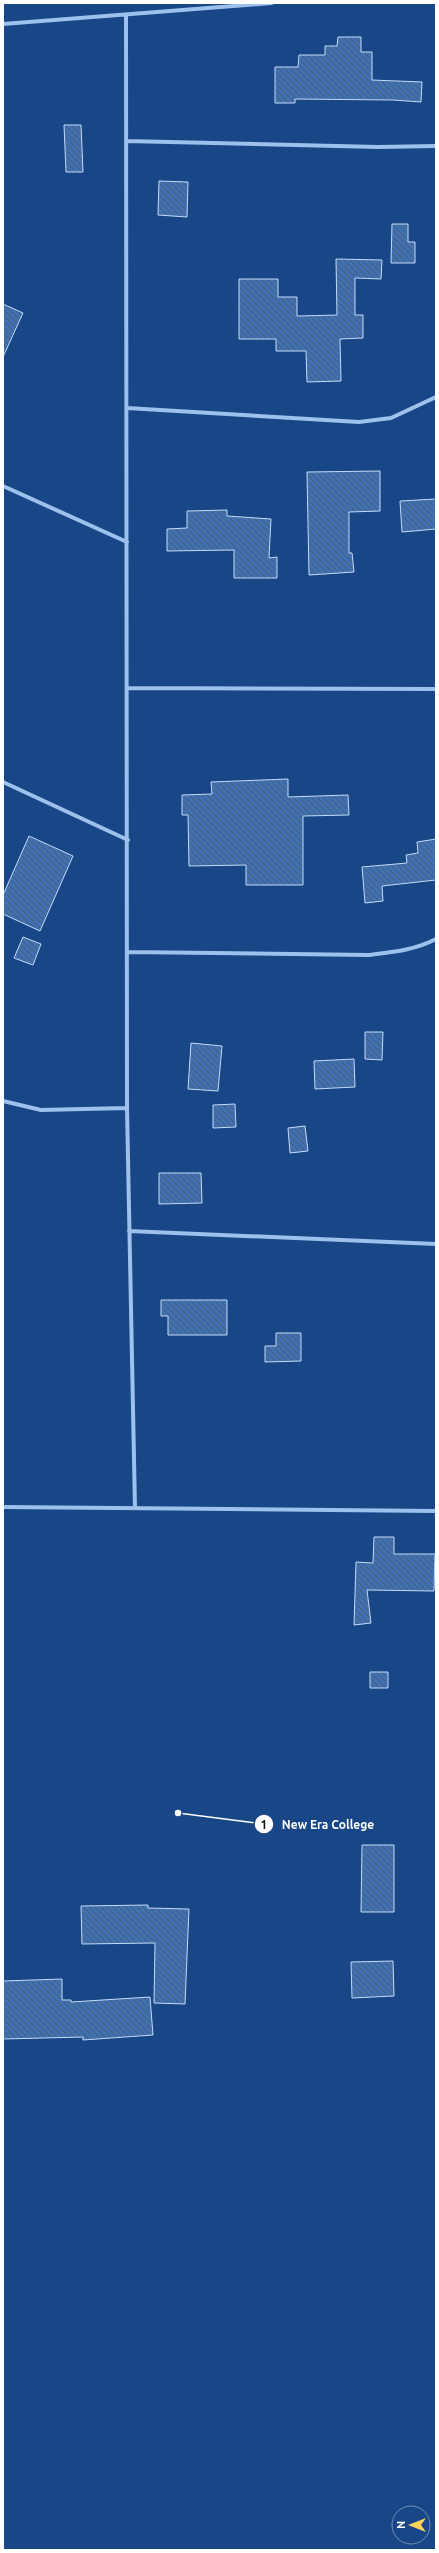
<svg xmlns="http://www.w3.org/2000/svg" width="439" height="2553" font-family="Ubuntu,sans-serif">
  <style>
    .building { fill: url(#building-back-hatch); stroke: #c3dbf9 }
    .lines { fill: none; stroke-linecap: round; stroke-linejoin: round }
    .minor { stroke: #9ec0ed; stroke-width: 4 }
    .leader { fill: none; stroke: #fff; stroke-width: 1.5 }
    .callout-dot { fill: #fff; stroke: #184686; stroke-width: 1.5 }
    .mark-label { font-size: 12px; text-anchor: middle; font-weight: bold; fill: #111 }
    .callout-label { font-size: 12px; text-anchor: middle; font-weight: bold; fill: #fff; stroke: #184686; stroke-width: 3; stroke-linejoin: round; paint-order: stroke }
  </style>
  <defs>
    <pattern id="building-back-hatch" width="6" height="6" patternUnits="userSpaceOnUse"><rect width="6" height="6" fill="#4070b0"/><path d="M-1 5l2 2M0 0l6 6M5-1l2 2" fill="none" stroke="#475c79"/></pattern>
  </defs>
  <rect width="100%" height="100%" fill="#184686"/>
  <path class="building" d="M 338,37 L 361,37 L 361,52 L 372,52 L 372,80 L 422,82 L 421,102 L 393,100 L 295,99 L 295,103 L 275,103 L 275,67 L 298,67 L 299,55 L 325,55 L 325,46 L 337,46 Z
    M 64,125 L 81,125 L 83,172 L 66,172 Z
    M 159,181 L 188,182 L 187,217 L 158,215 Z
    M 392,224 L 408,224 L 408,242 L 415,242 L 415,263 L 391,263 Z
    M 336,259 L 382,260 L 381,279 L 355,278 L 355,315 L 363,315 L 363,338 L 340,339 L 341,381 L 307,382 L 306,351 L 276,351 L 276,339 L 239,339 L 239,279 L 278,279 L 278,297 L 297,297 L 297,316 L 337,315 Z
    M 3,304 L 23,313 L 3,357 Z
    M 380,471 L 380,511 L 349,512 L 349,553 L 352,553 L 354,572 L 309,575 L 307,472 Z
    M 436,499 L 436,529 L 402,532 L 400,501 Z
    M 227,510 L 227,516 L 271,519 L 269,558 L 277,557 L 277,578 L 234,578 L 234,550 L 167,551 L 167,529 L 187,528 L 187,511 Z
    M 288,779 L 288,797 L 348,795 L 349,815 L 303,816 L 303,885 L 246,885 L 246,865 L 189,866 L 188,815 L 182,815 L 182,795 L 212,794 L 211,782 Z
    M 29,836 L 73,856 L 40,931 L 3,914 L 3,895 Z
    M 436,839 L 436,880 L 382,886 L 383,901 L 365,903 L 362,867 L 407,863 L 406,855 L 418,853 L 417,842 Z
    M 23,937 L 41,944 L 33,965 L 14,958 Z
    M 365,1032 L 383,1032 L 382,1060 L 365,1059 Z
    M 191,1043 L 222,1046 L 218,1091 L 188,1089 Z
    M 354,1059 L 355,1087 L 315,1089 L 314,1061 Z
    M 235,1104 L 236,1127 L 213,1128 L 213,1105 Z
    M 305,1126 L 308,1151 L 290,1153 L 288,1128 Z
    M 159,1173 L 201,1173 L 202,1203 L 159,1204 Z
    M 161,1300 L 227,1300 L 227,1335 L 168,1335 L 168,1316 L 161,1316 Z
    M 276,1333 L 301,1333 L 301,1361 L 265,1362 L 265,1346 L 276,1346 Z
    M 374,1537 L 394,1537 L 394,1554 L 435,1554 L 434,1591 L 367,1590 L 371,1623 L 354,1625 L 356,1562 L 373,1563 Z
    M 370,1672 L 388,1672 L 388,1688 L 370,1688 Z
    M 362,1845 L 394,1845 L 394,1912 L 361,1912 Z
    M 148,1905 L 148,1908 L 189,1909 L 185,2004 L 154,2003 L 155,1943 L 82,1944 L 81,1906 Z
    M 393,1961 L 394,1996 L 352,1998 L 351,1962 Z
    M 62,1979 L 62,2000 L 71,2000 L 71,2002 L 150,1997 L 153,2035 L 83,2040 L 83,2037 L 3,2039 L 3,1981 Z"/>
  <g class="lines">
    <path class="minor" d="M 126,15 L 127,1108 L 135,1508
      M 3,24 L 272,3
      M 126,141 L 378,147 L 436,146
      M 127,408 L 359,422 L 391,418 L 436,397
      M 3,486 L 127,542
      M 127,688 L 436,689
      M 3,782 L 128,840
      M 128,952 L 369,955 C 393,952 415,950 436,939
      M 3,1101 L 41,1110 L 127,1108
      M 129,1231 L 436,1244
      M 3,1507 L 436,1511"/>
  </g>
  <path class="leader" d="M178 1813L264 1824"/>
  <g class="callout-dot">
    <circle cx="178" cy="1813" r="4"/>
    <circle cx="264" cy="1824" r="10"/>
  </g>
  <g class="mark-label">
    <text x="264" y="1829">1</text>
  </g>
  <g class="callout-label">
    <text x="328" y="1829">New Era College</text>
  </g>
  <rect width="439" height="2553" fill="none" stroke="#ffffff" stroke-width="8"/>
  <g transform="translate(411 2525) rotate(270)"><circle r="19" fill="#184686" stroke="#7490b6"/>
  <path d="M0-3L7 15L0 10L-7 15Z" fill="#ffd25a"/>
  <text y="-6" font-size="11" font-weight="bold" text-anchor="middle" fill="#ffffff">N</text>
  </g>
</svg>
